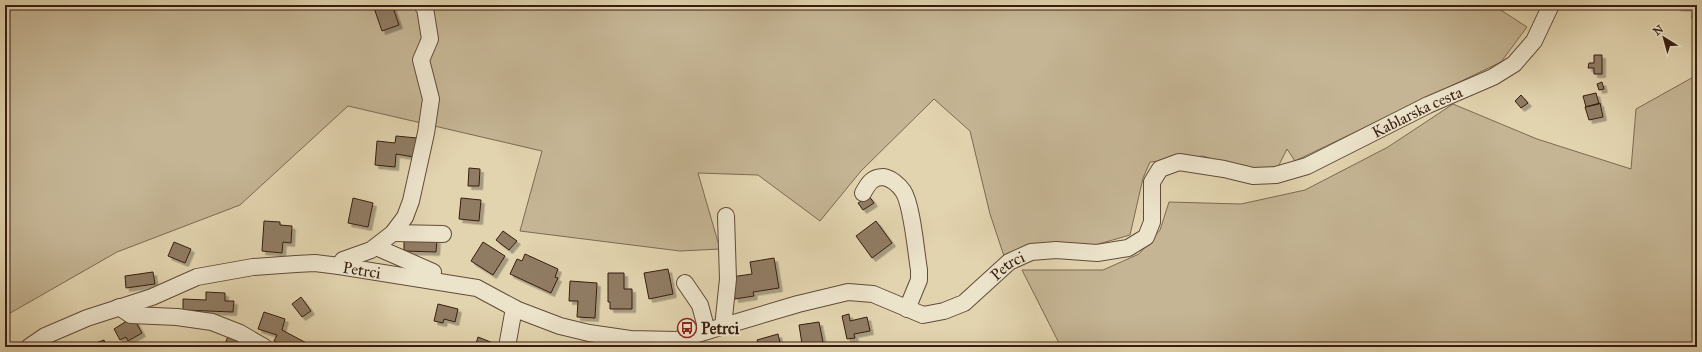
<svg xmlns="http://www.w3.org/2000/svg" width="1702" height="352" font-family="'IM FELL Great Primer',serif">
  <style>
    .green { fill: #c5b594; stroke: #7e6952 }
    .building { fill: #907c63; stroke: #381d10; filter: url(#shadow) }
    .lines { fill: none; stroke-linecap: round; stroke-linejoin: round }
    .minor-casing { stroke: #624b38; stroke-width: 18 }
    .minor { stroke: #ece3cb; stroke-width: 16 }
    .labels { text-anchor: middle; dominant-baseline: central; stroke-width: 4; stroke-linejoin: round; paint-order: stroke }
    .street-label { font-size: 16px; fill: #381d10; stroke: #ece3cb }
    .poi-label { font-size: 16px; font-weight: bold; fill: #381d10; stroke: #ece3cb; text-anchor: start }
  </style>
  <defs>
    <filter id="shadow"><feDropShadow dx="3.5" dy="3.5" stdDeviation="0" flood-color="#0004"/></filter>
  </defs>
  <rect width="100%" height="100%" fill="#e2d4af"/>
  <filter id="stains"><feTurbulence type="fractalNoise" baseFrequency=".005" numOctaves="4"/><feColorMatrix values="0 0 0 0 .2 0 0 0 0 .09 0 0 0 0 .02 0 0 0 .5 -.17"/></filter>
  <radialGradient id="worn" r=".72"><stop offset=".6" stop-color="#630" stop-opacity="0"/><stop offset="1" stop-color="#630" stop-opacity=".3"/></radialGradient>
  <path class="green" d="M 5,5 L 1493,5 L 1527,27 L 1501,62 L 1295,161 L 1287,149 L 1278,167 L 1240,168 L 1203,156 L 1150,162 L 1143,178 L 1130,235 L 1085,248 L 1005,259 L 990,214 L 970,131 L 934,99 L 861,171 L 820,221 L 758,175 L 698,173 L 720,249 L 680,251 L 520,231 L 542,151 L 348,106 L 240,205 L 117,252 L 5,316 Z
    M 1697,75 L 1697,347 L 1061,347 L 1022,270 L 1103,270 L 1139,254 L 1160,230 L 1169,202 L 1241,204 L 1305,190 L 1388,147 L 1453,104 L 1537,139 L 1631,169 L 1636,109 Z"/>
  <path class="building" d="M 373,5 L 392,5 L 399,25 L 382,31 Z
    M 1677,5 L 1697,5 L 1697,18 L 1692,18 L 1693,8 L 1677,7 Z
    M 1594,55 L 1602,55 L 1602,74 L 1594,74 L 1594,68 L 1588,68 L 1589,63 L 1594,63 Z
    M 1602,82 L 1604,89 L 1599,90 L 1597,84 Z
    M 1596,93 L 1599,104 L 1586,107 L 1583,96 Z
    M 1521,95 L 1528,103 L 1521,108 L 1515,101 Z
    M 1600,103 L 1603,117 L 1589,120 L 1585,107 Z
    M 396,136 L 417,138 L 414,157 L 396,154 L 395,167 L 375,165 L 377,141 L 395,143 Z
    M 469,168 L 480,169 L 479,186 L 468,186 Z
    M 869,196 L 874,203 L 863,210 L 858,203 Z
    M 353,198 L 373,203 L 368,227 L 348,223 Z
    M 461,198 L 481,200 L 479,221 L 459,219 Z
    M 264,221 L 280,222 L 280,225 L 292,226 L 291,243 L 283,242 L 282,253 L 262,251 Z
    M 876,221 L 892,243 L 872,258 L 856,236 Z
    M 503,231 L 517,241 L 509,250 L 496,240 Z
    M 404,239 L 437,240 L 436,252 L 404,251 Z
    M 174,242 L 191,249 L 185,263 L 168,256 Z
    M 483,242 L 505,256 L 493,275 L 471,261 Z
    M 525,254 L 558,269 L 555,277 L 558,278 L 551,293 L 510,274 L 517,259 L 522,261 Z
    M 774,258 L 779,288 L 753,292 L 754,296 L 735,299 L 731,277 L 752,274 L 750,262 Z
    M 668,269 L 673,294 L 649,299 L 644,273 Z
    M 153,272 L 155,284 L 126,288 L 125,276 Z
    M 608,273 L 624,273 L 624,289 L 632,289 L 632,309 L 610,309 L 610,302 L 608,302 Z
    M 570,281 L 597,283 L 595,318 L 577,317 L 578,301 L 569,301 Z
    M 206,292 L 225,293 L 225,301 L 234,301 L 233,312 L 183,310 L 183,299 L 206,300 Z
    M 301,297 L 311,311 L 302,317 L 292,304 Z
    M 438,304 L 458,309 L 455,322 L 444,319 L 443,323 L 434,321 Z
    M 264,312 L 285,319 L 282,330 L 314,347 L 285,347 L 274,341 L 277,335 L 258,329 Z
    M 849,314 L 850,321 L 867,317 L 870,331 L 854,334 L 855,338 L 847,339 L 842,316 Z
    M 133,317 L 142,333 L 128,341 L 126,337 L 120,340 L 114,329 Z
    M 819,322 L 824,347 L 805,347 L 805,343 L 802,344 L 799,325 Z
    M 778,334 L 781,347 L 759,347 L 757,340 Z
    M 228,336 L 251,344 L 250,347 L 224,347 Z
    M 478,337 L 493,343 L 491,347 L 475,347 Z
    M 104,340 L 106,347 L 85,347 Z
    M 734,344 L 735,347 L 721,347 Z"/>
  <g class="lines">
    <g class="minor-casing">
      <g id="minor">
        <path d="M 863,193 C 868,184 872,177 883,177 C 891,178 899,185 903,191 C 912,204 916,252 919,270 L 919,280 L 907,309"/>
        <path d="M 393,233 L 443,234"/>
        <path d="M 376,247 L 433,272"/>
        <path d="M 339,266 L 343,260 L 371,250 L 393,233 L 405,217 L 411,201 L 426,133 L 431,99 L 421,60 L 430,39 L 425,8 L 422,5"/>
        <path d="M 685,283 L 700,305 L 707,331"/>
        <path d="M 119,307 L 131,315 L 177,317 L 212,322 L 240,333 L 264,347"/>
        <path d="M 723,327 L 728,279 L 726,216"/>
        <path id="s1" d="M 29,347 L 45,336 L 87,318 L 152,297 L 197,277 L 253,267 L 296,264 L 315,263 L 339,266 L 477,288 L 518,310 L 560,326 L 589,333 L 630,339 L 677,340 L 798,304 L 848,292 L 873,294 L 923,315 L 944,311 L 964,303 L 1009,262 L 1031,252 L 1056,250 L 1097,253 L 1128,248 L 1146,237 L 1152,222 L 1152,182 L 1160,169 L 1179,162 L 1224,169 L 1253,176 L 1276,175 L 1307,166 L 1428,105 L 1493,77 L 1514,64 L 1534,41 L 1551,5"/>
        <path d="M 507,347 L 514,308"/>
      </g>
    </g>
    <use href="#minor" class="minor"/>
  </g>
  <defs>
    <g id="bus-ring" transform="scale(1)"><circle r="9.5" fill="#ece3cb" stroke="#8f2418" stroke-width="1.5"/><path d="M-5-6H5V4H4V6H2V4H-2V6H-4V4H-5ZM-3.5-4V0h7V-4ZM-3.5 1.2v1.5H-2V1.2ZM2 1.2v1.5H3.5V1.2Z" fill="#8f2418"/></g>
  </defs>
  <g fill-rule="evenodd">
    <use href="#bus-ring" x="687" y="328"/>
  </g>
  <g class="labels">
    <g class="street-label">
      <text stroke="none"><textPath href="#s1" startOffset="1524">Kablarska cesta</textPath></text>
      <text stroke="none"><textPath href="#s1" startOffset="1033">Petrci</textPath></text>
      <text stroke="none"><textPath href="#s1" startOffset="349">Petrci</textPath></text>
    </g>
    <g class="poi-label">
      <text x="701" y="328">Petrci</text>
    </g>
  </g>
  <rect width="1702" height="352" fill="none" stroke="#e2d4af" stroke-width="20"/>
  <rect x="6" y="6" width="1690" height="340" fill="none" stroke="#381d10" stroke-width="2"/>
  <rect x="10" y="10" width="1682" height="332" fill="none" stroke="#381d10"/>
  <g transform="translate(1664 38) rotate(323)" stroke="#ece3cb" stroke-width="3" paint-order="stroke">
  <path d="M0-3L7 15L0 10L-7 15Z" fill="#381d10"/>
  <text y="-6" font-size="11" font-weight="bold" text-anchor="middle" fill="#381d10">N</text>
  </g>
  <rect width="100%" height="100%" filter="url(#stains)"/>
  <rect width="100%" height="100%" fill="url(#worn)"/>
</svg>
